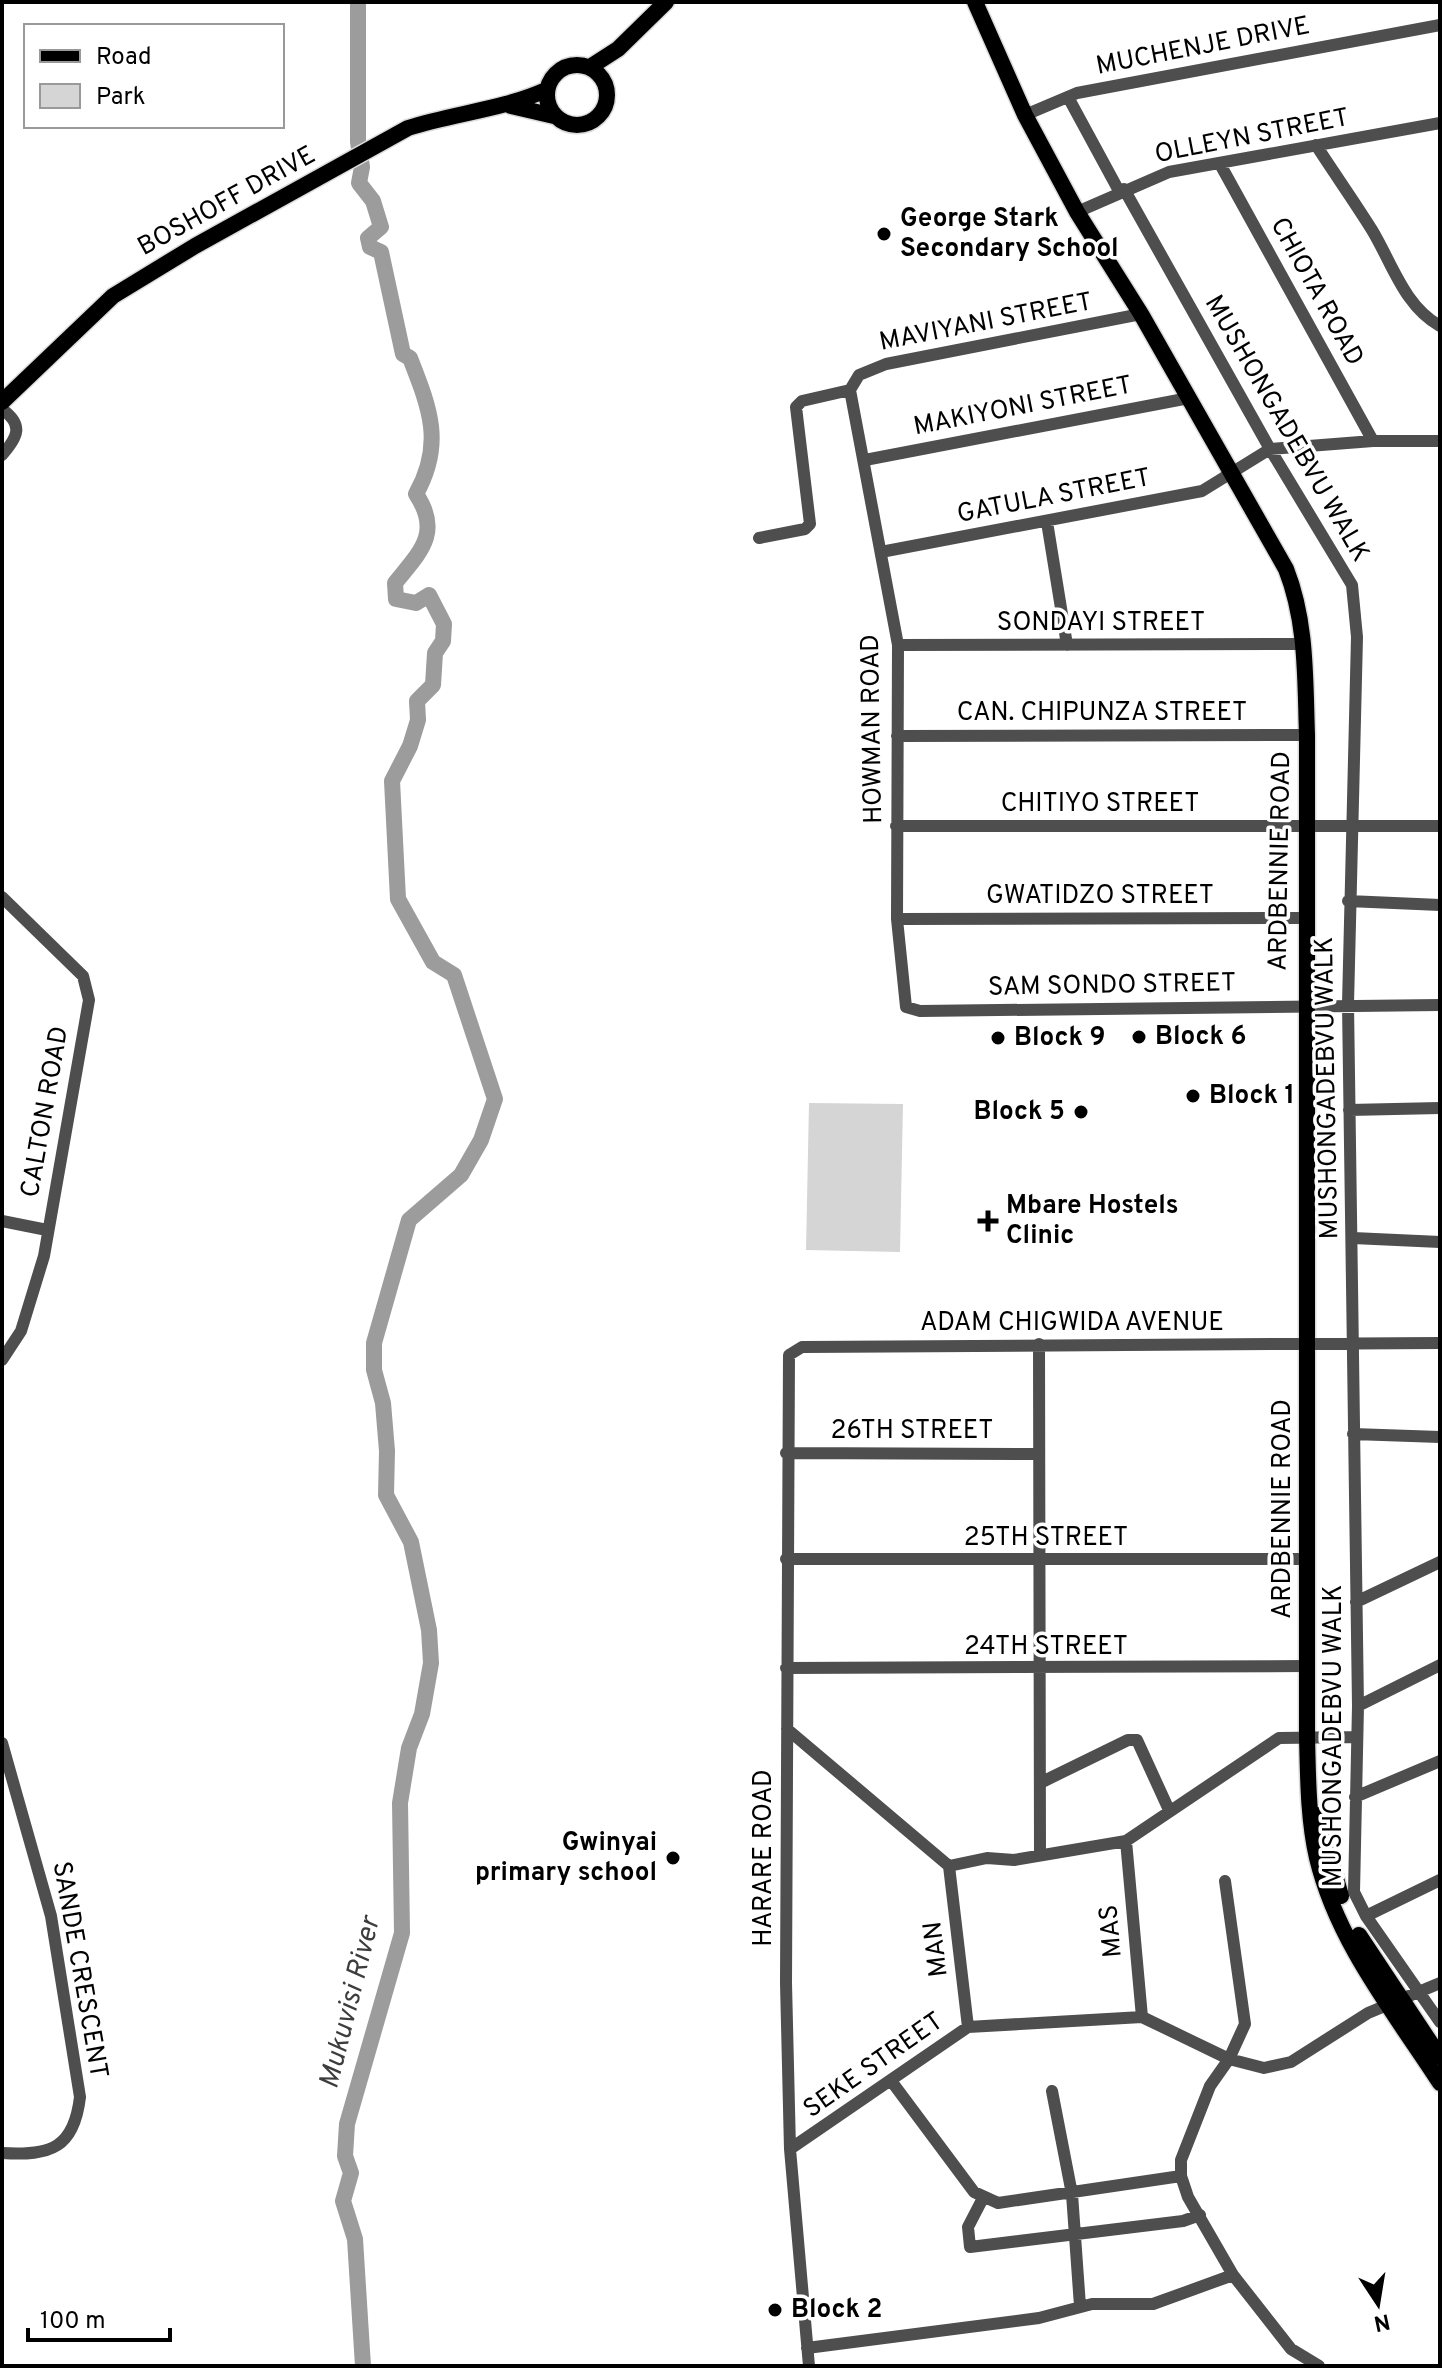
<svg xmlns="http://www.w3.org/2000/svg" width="1442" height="2368" font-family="Overpass,sans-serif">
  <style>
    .green { fill: #d5d5d5 }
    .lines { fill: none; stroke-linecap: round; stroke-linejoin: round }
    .river { stroke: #9c9c9c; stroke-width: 16 }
    .major-casing { stroke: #dbdbdb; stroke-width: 19 }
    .minor { stroke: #4e4e4e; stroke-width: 12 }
    .major { stroke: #000; stroke-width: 16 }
    .poi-dot { fill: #000; stroke: #fff; stroke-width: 3 }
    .labels { text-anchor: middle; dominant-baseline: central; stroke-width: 7; stroke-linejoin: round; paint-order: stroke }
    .street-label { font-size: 26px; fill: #000; stroke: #fff }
    .poi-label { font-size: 26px; font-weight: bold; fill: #000; stroke: #fff; text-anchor: start }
    .water-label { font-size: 28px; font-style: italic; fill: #3d3d3d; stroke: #fff }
  </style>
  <rect width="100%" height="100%" fill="#fff"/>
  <path class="green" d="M 809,1103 L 903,1104 L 900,1252 L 806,1250 Z"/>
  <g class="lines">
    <path class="river" d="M 358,2 L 358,142 L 362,167 L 359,183 L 373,201 L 381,227 L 368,238 L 370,247 L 381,252 L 403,354 L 410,358 C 430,409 444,444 416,494 C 442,533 420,552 395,583 L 396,599 L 416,603 L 429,595 L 444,624 L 443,641 L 435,653 L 433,685 L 417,701 L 418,720 L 410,746 L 392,781 L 398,899 L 433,962 L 454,975 L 495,1099 L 481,1140 L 461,1175 L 409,1220 L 374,1343 L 374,1370 L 383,1403 L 387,1451 L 386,1495 L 411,1542 L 429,1630 L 431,1663 L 422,1714 L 409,1748 L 400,1803 L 402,1933 L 347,2124 L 345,2156 L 351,2173 L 343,2201 L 355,2239 L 363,2366"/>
    <g class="major-casing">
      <path id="major" d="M 975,2 L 1025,115 L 1077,212 L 1141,314 L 1286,569 C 1307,622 1305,679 1307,735 L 1307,1736 C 1308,1776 1308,1819 1317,1858 C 1337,1942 1394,2012 1440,2083
        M547 95a30 30 0 1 1 60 0a30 30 0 1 1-60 0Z
        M 590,67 L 618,49 L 666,2
        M 511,106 L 554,116
        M 2,402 L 113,296 L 195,246 L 408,128 C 455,113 501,110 546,90
        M 1318,1815 L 1341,1896
        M 1359,1935 L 1440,2057"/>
    </g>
    <path class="minor" d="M 1068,97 L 1119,191
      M 1025,115 L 1077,93 L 1440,25
      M 1316,145 C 1334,173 1354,201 1372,230 C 1392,263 1404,306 1440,326
      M 1220,164 L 1373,441
      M 1124,189 L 1270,449 L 1352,585 L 1357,637 L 1348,1004 L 1358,1706 L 1354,1892 L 1366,1916 L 1440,2022
      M 1077,212 L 1169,172 L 1440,123
      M 850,390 L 898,645 L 897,919 L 906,1007 L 920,1011 L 1440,1005
      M 850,390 L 859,375 L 886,364 L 1141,314
      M 2,409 C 24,425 18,437 2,455
      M 865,460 L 1189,398
      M 1047,522 L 1067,645
      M 759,538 L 805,529 L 810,524 L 796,407 L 802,401 L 850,390
      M 881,552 L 1202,491 L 1270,449 L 1373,441 L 1440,441
      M 898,645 L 1304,644
      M 897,736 L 1307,735
      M 896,826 L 1440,826
      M 2,897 L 83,976 L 89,1000 L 44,1256 L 21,1331 L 2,1360
      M 1348,901 L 1440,905
      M 897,919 L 1304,918
      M 1349,1110 L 1440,1108
      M 2,1221 L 47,1230
      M 1353,1238 L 1440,1242
      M 1039,1344 L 1040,1855
      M 1353,1434 L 1440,1437
      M 786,1453 L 1037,1454
      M 786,1559 L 1306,1559
      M 1356,1602 L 1440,1562
      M 786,1668 L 1307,1666
      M 1358,1706 L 1440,1665
      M 787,1729 L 949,1866
      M 2,1743 L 51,1916 L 80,2097 C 74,2148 51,2156 2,2153
      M 1040,1783 L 1128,1740 L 1137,1740 L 1169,1810
      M 1355,1797 L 1440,1761
      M 1126,1841 L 1142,2017
      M 949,1866 L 987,1858 L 1014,1860 L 1126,1841 L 1279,1738 L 1355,1737
      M 949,1866 L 968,2027
      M 1225,1881 L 1245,2024 L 1229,2059 L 1210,2086 L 1181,2160 L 1181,2176 L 1188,2197 L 1233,2275 L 1291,2349 L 1319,2366
      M 1366,1916 L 1440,1880
      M 892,2082 L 974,2192 L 998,2203 L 1181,2176
      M 1052,2091 L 1072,2194 L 1080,2306
      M 790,2149 L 968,2027 L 1142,2017 L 1229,2059 L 1264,2068 L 1291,2062 L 1368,2013 L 1440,1983
      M 983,2198 L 968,2227 L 970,2247 L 1183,2221 L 1200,2215
      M 807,2348 L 1039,2318 L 1092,2304 L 1153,2304 L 1233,2275
      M 809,2366 L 790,2149 L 786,1983 L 789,1355 L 802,1347 L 1440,1343"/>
    <use href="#major" class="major"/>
  </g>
  <g class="poi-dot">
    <circle cx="884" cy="234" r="8"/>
    <circle cx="1139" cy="1037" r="8"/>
    <circle cx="998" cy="1038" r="8"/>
    <circle cx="1193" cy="1096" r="8"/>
    <circle cx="1081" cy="1112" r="8"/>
    <path d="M984 1209h8v8h8v8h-8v8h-8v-8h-8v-8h8z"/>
    <circle cx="673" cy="1858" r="8"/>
    <circle cx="775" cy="2310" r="8"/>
  </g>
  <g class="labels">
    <g class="street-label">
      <text transform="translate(1203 47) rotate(-11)">MUCHENJE DRIVE</text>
      <text transform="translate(1252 137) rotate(-11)">OLLEYN STREET</text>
      <text transform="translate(227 202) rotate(-29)">BOSHOFF DRIVE</text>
      <text transform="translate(1316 292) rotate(61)">CHIOTA ROAD</text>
      <text transform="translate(986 323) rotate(-11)">MAVIYANI STREET</text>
      <text transform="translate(1023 407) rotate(-11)">MAKIYONI STREET</text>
      <text transform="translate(1286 429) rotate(60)">MUSHONGADEBVU WALK</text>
      <text transform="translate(1054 497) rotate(-11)">GATULA STREET</text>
      <text x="1101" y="623">SONDAYI STREET</text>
      <text x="1102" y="713">CAN. CHIPUNZA STREET</text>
      <text transform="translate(873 729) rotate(-91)">HOWMAN ROAD</text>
      <text x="1100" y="804">CHITIYO STREET</text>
      <text transform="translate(1281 861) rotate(-89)">ARDBENNIE ROAD</text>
      <text x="1100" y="896">GWATIDZO STREET</text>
      <text transform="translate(1112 986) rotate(-1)">SAM SONDO STREET</text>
      <text transform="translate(1328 1088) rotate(-91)">MUSHONGADEBVU WALK</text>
      <text transform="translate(46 1112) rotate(-80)">CALTON ROAD</text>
      <text x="1072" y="1323">ADAM CHIGWIDA AVENUE</text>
      <text x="912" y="1431">26TH STREET</text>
      <text transform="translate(1283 1509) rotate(-90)">ARDBENNIE ROAD</text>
      <text x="1046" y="1538">25TH STREET</text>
      <text x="1046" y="1647">24TH STREET</text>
      <text transform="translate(1334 1736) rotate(-90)">MUSHONGADEBVU WALK</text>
      <text transform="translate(764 1858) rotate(-90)">HARARE ROAD</text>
      <text transform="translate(1112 1931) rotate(-95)">MAS</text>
      <text transform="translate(937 1949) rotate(-97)">MAN</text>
      <text transform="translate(79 1970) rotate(80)">SANDE CRESCENT</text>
      <text transform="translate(874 2066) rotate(-35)">SEKE STREET</text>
    </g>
    <g class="poi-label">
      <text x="900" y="219">George Stark<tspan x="900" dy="30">Secondary School</tspan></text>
      <text x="1155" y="1037">Block 6</text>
      <text x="1014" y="1038">Block 9</text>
      <text x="1209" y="1096">Block 1</text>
      <text x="1065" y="1112" text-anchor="end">Block 5</text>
      <text x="1006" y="1206">Mbare Hostels<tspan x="1006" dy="30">Clinic</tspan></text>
      <text x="657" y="1843" text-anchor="end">Gwinyai<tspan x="657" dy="30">primary school</tspan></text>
      <text x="791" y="2310">Block 2</text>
    </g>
    <g class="water-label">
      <text transform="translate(351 2003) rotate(-76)">Mukuvisi River</text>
    </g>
  </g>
  <rect width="1442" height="2368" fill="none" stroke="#000000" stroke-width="8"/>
  <rect x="24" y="24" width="260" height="104" fill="#ffffff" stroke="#999999" stroke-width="2"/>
  <rect x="40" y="50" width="40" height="12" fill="#000000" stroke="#999999" stroke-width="2"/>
  <text x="96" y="64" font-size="24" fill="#000000">Road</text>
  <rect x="40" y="84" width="40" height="24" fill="#d5d5d5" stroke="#999999" stroke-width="2"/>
  <text x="96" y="104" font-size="24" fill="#000000">Park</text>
  <g transform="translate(1378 2304) rotate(168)" stroke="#ffffff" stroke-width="6" paint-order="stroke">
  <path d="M0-6L14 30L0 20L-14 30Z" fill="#000000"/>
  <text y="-12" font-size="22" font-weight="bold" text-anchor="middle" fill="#000000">N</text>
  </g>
  <path d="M28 2328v12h142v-12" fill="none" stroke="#000000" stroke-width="4"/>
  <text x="40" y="2328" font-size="24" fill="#000000" stroke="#ffffff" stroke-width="6" paint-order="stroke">100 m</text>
</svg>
